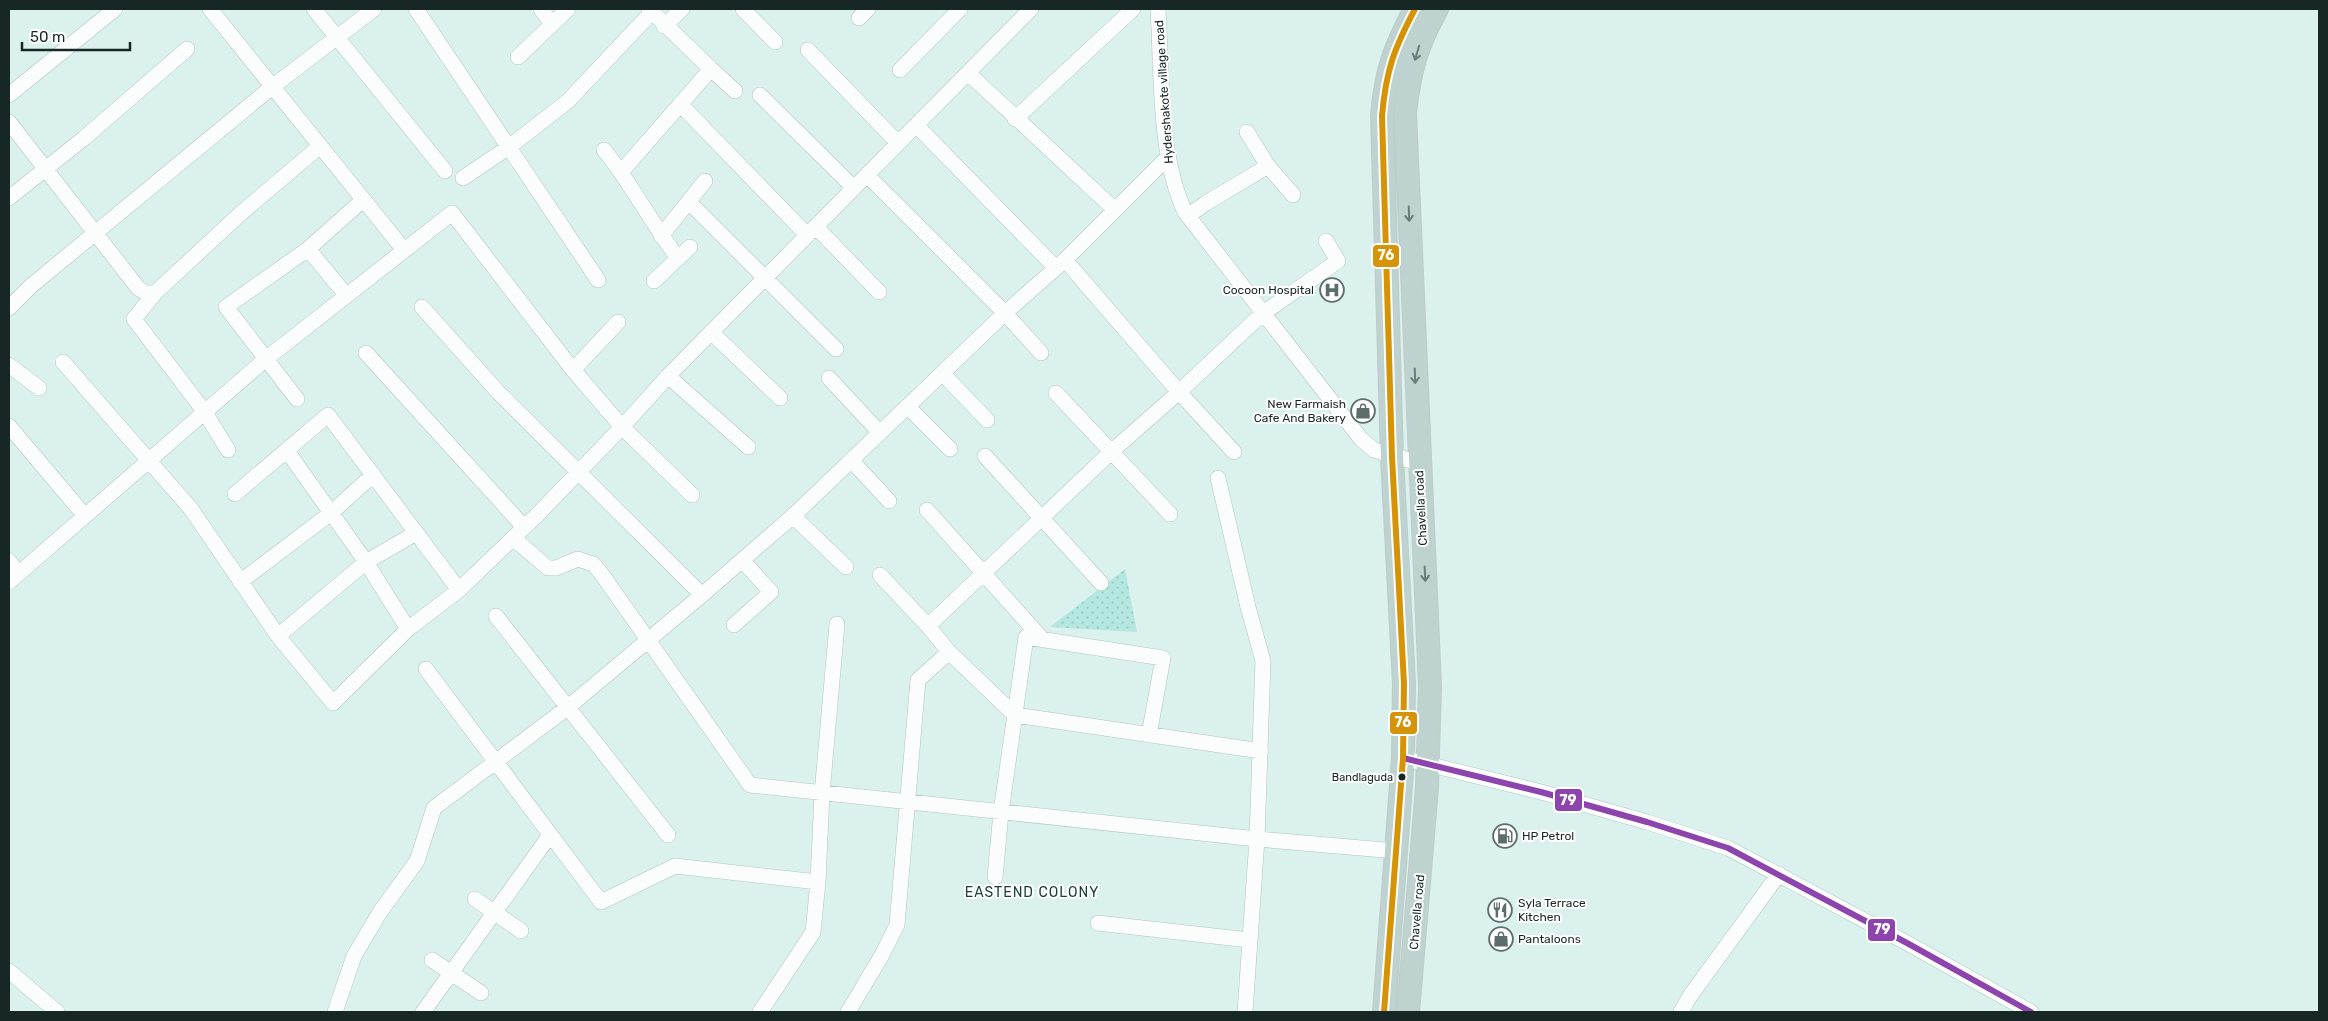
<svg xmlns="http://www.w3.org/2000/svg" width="2328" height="1021" font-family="Rubik,sans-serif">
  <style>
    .green { fill: url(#green-dots) }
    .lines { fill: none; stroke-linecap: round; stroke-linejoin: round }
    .minor-casing { stroke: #b2c4c1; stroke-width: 16 }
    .highway-casing { stroke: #bfcbc9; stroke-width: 24 }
    .minor { stroke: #fafdfc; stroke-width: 15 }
    .highway { stroke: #bed2cf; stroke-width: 22 }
    .bus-1-casing { stroke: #fff; stroke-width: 10 }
    .bus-2-casing { stroke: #fff; stroke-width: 10 }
    .bus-1 { stroke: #8e44ad; stroke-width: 6 }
    .bus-2 { stroke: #d59306; stroke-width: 6 }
    .oneway { stroke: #6a7c7a }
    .bus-dot { fill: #172725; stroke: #fff; stroke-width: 2 }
    .labels { text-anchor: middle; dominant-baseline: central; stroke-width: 4; stroke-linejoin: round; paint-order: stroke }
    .bus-label { font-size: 11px; fill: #172725; stroke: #fff; text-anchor: end }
    .street-label { font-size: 12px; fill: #172725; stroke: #fff }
    .poi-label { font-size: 12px; fill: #172725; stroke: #fff; text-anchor: start }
    .neighbourhood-label { font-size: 14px; letter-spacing: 1px; fill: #1b413c; stroke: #fff }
    .line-badge { stroke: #fff; stroke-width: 2 }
    .badge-label { font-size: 14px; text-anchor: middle; font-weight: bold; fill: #fff }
  </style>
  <defs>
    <pattern id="green-dots" width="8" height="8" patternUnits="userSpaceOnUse" patternTransform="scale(1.25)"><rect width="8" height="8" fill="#b4e7df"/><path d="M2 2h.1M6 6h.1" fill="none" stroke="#9ac6bf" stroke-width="1.8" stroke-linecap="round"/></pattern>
  </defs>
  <rect width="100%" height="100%" fill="#dbf1ee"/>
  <path class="green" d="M 1125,569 L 1137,632 L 1050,627 Z"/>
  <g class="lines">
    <g class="minor-casing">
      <path id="minor" d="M 210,9 L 404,250
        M 314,9 L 445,171
        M 416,9 L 598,280
        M 541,9 L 552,24
        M 743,9 L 775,42
        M 1158,9 C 1162,73 1158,154 1185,212 L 1361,439 L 1374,450 L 1419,463
        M 859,18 L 868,9
        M 664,26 L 682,9
        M 808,50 L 898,143
        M 518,57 L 568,9
        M 711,69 L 735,91
        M 900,70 L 960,9
        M 968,73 L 1114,209
        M 9,95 L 115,9
        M 760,95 L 854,188
        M 680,104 L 807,235
        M 1015,119 L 1133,9
        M 9,122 L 138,288 L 146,293 L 155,293 L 240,214 L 319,147
        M 916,125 L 1055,267
        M 604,150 C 632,184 651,223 678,258
        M 1268,166 L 1293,195
        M 622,171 L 711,69 L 649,9
        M 868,176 L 1005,313 L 1041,353
        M 463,178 L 509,147 L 568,101 L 652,12
        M 9,198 L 83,139 L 187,49
        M 690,203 L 836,349
        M 1188,216 L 1206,203 L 1268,166 L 1247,132
        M 816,227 L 879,292
        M 661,236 L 705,181
        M 308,249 L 346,295
        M 1065,260 L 1179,392 L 1234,452
        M 654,281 L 690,247
        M 155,293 L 134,319 L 204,411 L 228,450
        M 422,307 L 498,392 L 702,595
        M 9,308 L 31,286 L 272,87 L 374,9
        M 711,332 L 780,398
        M 366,353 L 524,527
        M 63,362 L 191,509 L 278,636 L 333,703 L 408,629 L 459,590 L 539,513 L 622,427 L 668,376 L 1031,9
        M 9,365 L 39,388
        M 573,370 L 618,322
        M 943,374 L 987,420
        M 668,376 L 748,447
        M 829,378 L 880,433
        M 1056,393 L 1170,514
        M 297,399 L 226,307 L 308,249 L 363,200
        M 908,407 L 950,449
        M 9,426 L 85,516
        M 287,451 L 366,562 L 408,629
        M 985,456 L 1101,583
        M 851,460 L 889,501
        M 1218,478 L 1248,607 L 1263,661 L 1257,839 L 1245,1012
        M 235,494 L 328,415 L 459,590
        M 927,510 L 1043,640
        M 793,516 L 846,567
        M 513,538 L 548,568 L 556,568 L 578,559 L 593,564 L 601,573 L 750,785 L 1257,839 L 1396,851
        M 9,561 L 18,574
        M 880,575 L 928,626 L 949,652 L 1015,715 L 1261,751
        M 9,582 L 267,358 L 452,213 L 573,370 L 622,427 L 692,495
        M 240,582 L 331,513 L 373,475
        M 496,616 L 668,835
        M 734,625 L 771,592 L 742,560
        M 928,626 L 1111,452 L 1179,392 L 1262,314 L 1338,261 L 1326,241
        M 278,636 L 366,562 L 416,533
        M 426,669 L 601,902 L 675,866 L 818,882
        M 1403,758 L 1541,792 L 1647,822 L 1728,848 L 1907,943 L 2031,1012
        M 995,877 L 1001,812 L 1026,637 L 1163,658 L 1149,735
        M 475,899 L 521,931
        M 1098,923 L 1249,940
        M 432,960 L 481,993
        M 9,971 L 57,1012
        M 335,1012 L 354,956 L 380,912 L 417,861 L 434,808 L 567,708 L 702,595 L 793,516 L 1005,313 L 1065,260 L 1167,158
        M 423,1012 L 550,835
        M 760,1012 L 813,932 L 818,882 L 822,794 L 837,624
        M 848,1012 L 882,955 L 897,925 L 918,680 L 949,652
        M 1681,1012 L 1690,996 L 1779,874"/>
    </g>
    <g class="highway-casing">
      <path id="highway" d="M 1384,1012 L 1403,758 L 1404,684 L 1392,457 L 1382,116 C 1386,70 1394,49 1415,9
        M 1408,1012 L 1427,788 L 1430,686 L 1405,113 C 1410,70 1416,47 1437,9"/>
    </g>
    <use href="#minor" class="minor"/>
    <use href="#highway" class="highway"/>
    <g class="bus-1-casing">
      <path id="bus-1" d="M 1403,758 L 1541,792 L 1647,822 L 1728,848 L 1907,943 L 2031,1012"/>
    </g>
    <g class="bus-2-casing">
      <path id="bus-2" d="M 1384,1012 L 1403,758 L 1404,684 L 1392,457 L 1382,116 C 1386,70 1394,49 1415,9"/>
    </g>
    <use href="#bus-1" class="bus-1"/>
    <use href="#bus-2" class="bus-2"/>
  </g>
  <defs><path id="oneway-shaft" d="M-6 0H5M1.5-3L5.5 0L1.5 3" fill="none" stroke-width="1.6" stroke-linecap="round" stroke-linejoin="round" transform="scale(1.25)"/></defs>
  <g class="oneway">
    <use href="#oneway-shaft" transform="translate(1417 53) rotate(107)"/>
    <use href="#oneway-shaft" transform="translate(1409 214) rotate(88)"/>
    <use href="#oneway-shaft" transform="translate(1415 376) rotate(88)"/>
    <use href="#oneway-shaft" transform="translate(1425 574) rotate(87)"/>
  </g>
  <defs>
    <g id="hospital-ring" transform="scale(1.25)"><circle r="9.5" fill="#fff" stroke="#5c6e6b" stroke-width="1.5"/><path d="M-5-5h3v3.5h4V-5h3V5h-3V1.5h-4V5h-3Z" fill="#5c6e6b"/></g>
    <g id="shop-ring" transform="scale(1.25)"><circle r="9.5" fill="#fff" stroke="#5c6e6b" stroke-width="1.5"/><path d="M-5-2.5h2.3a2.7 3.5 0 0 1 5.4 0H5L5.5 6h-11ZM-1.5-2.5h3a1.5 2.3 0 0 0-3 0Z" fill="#5c6e6b"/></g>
    <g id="fuel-ring" transform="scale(1.25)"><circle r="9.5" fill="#fff" stroke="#5c6e6b" stroke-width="1.5"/><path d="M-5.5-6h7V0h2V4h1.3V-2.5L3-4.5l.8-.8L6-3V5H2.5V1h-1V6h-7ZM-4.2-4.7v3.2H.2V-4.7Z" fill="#5c6e6b"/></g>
    <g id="restaurant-ring" transform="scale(1.25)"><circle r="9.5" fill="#fff" stroke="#5c6e6b" stroke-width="1.5"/><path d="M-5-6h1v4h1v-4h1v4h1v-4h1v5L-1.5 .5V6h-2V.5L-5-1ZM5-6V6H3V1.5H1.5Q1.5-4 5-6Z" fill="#5c6e6b"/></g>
  </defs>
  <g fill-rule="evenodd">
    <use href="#hospital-ring" x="1332" y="290"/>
    <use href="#shop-ring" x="1363" y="411"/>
    <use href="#fuel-ring" x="1505" y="836"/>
    <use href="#restaurant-ring" x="1500" y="910"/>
    <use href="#shop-ring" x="1501" y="939"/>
  </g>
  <circle class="bus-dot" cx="1402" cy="777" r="4.5"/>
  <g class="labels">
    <g class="bus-label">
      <text x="1393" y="777">Bandlaguda</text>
    </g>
    <g class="street-label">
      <text transform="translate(1164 92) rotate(-94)">Hydershakote village road</text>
      <text transform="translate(1421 508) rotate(-93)">Chavella road</text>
      <text transform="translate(1417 912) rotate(-85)">Chavella road</text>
    </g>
    <g class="poi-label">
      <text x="1314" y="290" text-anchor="end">Cocoon Hospital</text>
      <text x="1346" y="404" text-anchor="end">New Farmaish<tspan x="1346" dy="14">Cafe And Bakery</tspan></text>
      <text x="1522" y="836">HP Petrol</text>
      <text x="1518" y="903">Syla Terrace<tspan x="1518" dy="14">Kitchen</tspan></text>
      <text x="1518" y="939">Pantaloons</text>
    </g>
    <g class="neighbourhood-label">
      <text x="1032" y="892">EASTEND COLONY</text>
    </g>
  </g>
  <g class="line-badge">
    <rect x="1372" y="244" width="28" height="24" rx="5" fill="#d59306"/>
    <rect x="1389" y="711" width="29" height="24" rx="5" fill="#d59306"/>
    <rect x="1554" y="788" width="29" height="24" rx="5" fill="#8e44ad"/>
    <rect x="1867" y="918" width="29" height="24" rx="5" fill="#8e44ad"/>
  </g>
  <g class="badge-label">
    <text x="1386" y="260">76</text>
    <text x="1403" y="727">76</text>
    <text x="1568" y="805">79</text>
    <text x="1882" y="934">79</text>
  </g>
  <rect width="2328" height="1021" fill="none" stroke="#172725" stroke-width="20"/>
  <path d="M22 42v8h108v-8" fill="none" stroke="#172725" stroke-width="2.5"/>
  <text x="30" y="42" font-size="15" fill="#172725" stroke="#ffffff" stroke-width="4" paint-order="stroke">50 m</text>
</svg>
